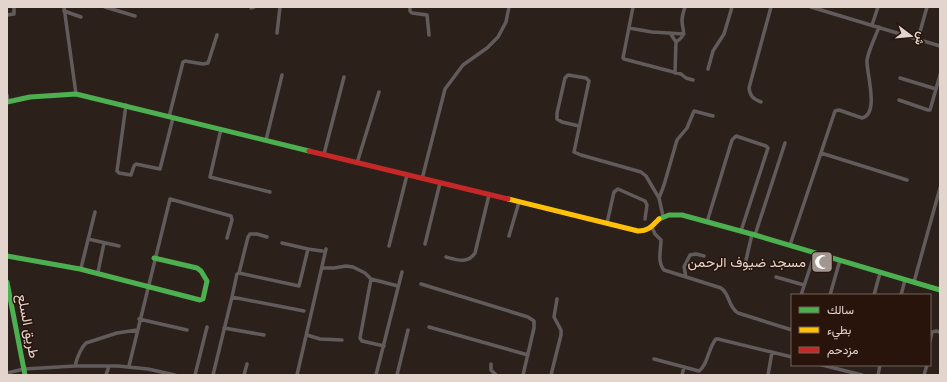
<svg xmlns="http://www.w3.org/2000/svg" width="947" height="382" font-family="'Nunito Sans',Vazirmatn,sans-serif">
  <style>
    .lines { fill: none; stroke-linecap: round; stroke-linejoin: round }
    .street { stroke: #615b5b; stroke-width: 3.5 }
    .fast { stroke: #4caf50; stroke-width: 5 }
    .slow { stroke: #ffc107; stroke-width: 5 }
    .jam { stroke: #c62828; stroke-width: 5 }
    .labels { text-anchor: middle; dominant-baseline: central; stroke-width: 3; stroke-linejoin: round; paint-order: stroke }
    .poi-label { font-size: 14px; fill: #e3d4ce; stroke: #28140b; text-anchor: end }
    .street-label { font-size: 14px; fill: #e3d4ce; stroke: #28140b }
  </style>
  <rect width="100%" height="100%" fill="#2c201b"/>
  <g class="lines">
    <path class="street" d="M 64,7 L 76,94
      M 105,7 L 135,16
      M 410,7 L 410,11 L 412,13 L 427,15 L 429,35
      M 633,7 L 623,58 L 624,59 L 681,74 L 686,78 L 693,80
      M 811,7 L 940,46
      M 251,8 L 254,7
      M 64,11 L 81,17
      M 7,15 L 14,14 L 14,7
      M 872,25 L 878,7
      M 629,28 L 652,32 L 684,34
      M 277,33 L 280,7
      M 670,33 L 676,42
      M 918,39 L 927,7
      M 708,69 L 713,51 L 724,34 L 732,7
      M 675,73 L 676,42 C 688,34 682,31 682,20 C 682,15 684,11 685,7
      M 900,78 L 936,89
      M 7,95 L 8,101
      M 899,100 L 928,110 L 930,110 L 940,75
      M 761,102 C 753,99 750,96 749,88 L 771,7
      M 126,105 L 117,171 L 119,173 L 131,175 L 134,166 L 136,164 L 160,169 L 173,118
      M 169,117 L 183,62 L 185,61 L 203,64 L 208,63 L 217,35
      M 579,126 L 562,122 L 557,119 L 557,113 L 565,78 L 568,75 L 586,78 L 589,81 L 574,152 L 581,155 L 641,172 L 646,176 L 659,198
      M 221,129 L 210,177 L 270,192
      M 266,140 L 282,75
      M 821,153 L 907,180
      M 324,154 L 344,77
      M 357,163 L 379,92
      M 422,179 L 445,89 L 463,65 L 487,48 L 498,37 L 506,22 L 509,7
      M 663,216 L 659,198 L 664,185 L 677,140 L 687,128 L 694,111 L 713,116
      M 707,222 L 732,140 L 736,136 L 766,146 L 768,148 L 741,231
      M 607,223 L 614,192 L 618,189 L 645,201 L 647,205 L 645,219
      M 652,227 L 655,234 L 661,240 C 661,249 657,262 664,270 L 721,288 C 730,294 728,307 738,313 L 792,330
      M 755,235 L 785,143
      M 509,236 L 519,202
      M 88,239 L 119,246
      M 425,244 L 440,183
      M 790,245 L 835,111 L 839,110 L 862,118 C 880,114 866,72 867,60 C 869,49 875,38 879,27
      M 389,246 L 407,175
      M 308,249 L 322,251
      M 446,257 C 457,260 468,264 475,253 L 489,195
      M 81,268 L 95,212
      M 322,268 L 334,268 L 346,266 L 353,267 L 365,273 L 371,279 L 398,286
      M 744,269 L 752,234
      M 98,272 L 104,243
      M 239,273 L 248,237 L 250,234 L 257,234 L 267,237
      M 686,277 L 684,267 L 690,255 L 696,254 L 704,256
      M 776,277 L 804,285
      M 371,279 L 360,338 L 362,341 L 384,346
      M 914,282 L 940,188
      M 421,284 L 528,317 L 534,321 L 534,328 L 523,375
      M 801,295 L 815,253
      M 830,295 L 840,260
      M 874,295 L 880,273
      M 901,295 L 905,280
      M 232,297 L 237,274 L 239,273 L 299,286 L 308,249 L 282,243
      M 139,319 L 187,330
      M 429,327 L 528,355
      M 224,328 L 264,335
      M 307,335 L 320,339 L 342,340
      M 930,341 L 932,332 L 936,331 L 940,332
      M 654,359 L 699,371 C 708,365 708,348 716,339 L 718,339 L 792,357
      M 491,364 L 491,370 L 496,375
      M 822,365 L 862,375
      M 75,366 C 77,358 80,349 86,343 L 117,333 L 137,330
      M 129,366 L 170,199 L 231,216 L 232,220 L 227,238
      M 7,373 L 24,369 L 75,366 L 118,366 L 148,369 L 175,375
      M 106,375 L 109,366
      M 195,375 L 207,327
      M 213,375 L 232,297 L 304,311
      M 244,375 L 247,364
      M 297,375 L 326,249
      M 376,375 L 402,272
      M 397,375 L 408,330
      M 551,375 L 561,335 L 561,330 L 554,317 L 557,299
      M 682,375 L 684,367
      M 768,375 L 772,352
      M 878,375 L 880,365
      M 924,375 L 927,365"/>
    <path class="fast" d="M 7,102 L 30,97 L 76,94 L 309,151
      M 659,219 L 669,215 L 682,215 L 755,235 L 940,290
      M 7,256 L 80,269 L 200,300 L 203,299 L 207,281 L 201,271 L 197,268 L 154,258
      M 7,282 L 25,375"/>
    <path class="slow" d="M 508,199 L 638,231 C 649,231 652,226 659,219"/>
    <path class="jam" d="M 309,151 L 508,199"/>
  </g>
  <defs>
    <g id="mosque-square" transform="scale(1.15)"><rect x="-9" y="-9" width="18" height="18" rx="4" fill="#a3958f" stroke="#28140b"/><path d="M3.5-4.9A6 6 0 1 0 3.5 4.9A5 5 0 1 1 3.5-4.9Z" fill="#fff"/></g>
  </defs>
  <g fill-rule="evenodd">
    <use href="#mosque-square" x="822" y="262"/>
  </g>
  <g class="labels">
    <g class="poi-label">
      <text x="806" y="262">مسجد ضيوف الرحمن</text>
    </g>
    <g class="street-label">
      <text transform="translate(28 326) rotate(79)">طريق السلع</text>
    </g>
  </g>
  <rect width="947" height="382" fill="none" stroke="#e3d4ce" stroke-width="16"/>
  <rect x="791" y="294" width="140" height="72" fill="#28140b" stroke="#736159"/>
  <rect x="799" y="307" width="20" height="6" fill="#4caf50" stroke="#736159"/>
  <text x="827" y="314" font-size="12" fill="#e3d4ce">سالك</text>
  <rect x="799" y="327" width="20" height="6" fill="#ffc107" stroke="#736159"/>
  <text x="827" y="334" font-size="12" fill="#e3d4ce">بطيء</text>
  <rect x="799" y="347" width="20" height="6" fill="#c62828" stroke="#736159"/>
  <text x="827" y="354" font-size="12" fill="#e3d4ce">مزدحم</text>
  <g transform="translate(911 36) rotate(106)" stroke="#28140b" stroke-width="3" paint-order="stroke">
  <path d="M0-3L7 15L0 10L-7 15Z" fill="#e3d4ce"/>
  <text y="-6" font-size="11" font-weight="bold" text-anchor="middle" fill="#e3d4ce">ش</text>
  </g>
</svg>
